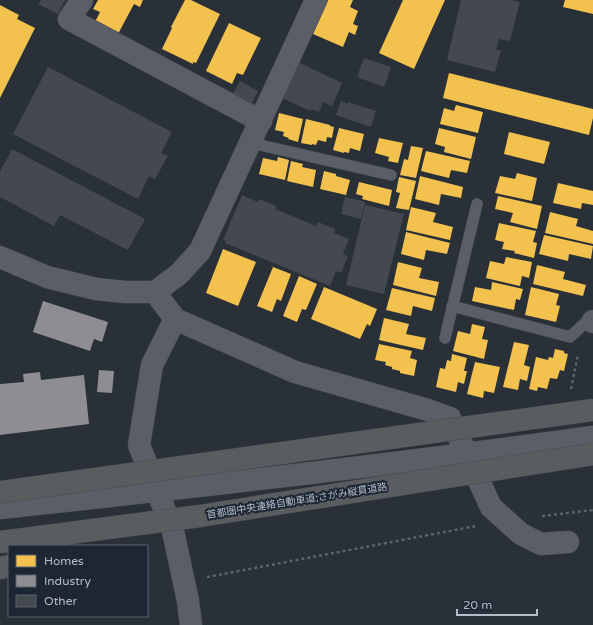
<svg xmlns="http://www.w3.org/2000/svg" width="593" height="625" font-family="'Varela Round','Noto Sans JP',sans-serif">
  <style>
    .homes { fill: #f2c14e }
    .industry { fill: #8d8d92 }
    .building { fill: #444950 }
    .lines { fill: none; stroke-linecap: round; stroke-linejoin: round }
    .lane-casing { stroke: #484c53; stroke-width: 12 }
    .street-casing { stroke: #484c53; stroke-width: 23 }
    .highway-casing { stroke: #474c53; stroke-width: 23 }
    .path { stroke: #5d636a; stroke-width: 2.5; stroke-dasharray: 3 3; stroke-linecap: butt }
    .lane { stroke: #5a5e66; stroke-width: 11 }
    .street { stroke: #5a5e66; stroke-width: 22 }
    .highway { stroke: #5a5d60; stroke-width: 22 }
    .highway-bridge-casing { stroke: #474c53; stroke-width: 23; stroke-linecap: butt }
    .highway-bridge { stroke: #5a5d60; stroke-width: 22 }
    .labels { text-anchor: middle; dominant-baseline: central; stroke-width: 4; stroke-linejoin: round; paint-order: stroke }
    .street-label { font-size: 10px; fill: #b4bcc9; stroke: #1d2633 }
  </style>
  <rect width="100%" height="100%" fill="#2a3038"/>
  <path class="homes" d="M 98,0 L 143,0 L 140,7 L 134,4 L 118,34 L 95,22 L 100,12 L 93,9 Z
    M 185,0 L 191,0 L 220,14 L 196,63 L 193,62 L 193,64 L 162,49 L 172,28 L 171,27 Z
    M 328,0 L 353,0 L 350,7 L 358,11 L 353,24 L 358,26 L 355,35 L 349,32 L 343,47 L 313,34 Z
    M 403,0 L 445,0 L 414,69 L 379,53 Z
    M 565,0 L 593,0 L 593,14 L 563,7 Z
    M 0,5 L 19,15 L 17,19 L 35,28 L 0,98 Z
    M 229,23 L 261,38 L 243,75 L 237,73 L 232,84 L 206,71 Z
    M 449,73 L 593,109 L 593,118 L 589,135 L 443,98 Z
    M 456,105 L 483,112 L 478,133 L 440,124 L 444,108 L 454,111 Z
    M 279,113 L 303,119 L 298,142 L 288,139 L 289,138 L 283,136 L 284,132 L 275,130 Z
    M 306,119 L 330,125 L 330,126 L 334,127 L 332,138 L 327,137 L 326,142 L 318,140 L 316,145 L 312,144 L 312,145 L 301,143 Z
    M 339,128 L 364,134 L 360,151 L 350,148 L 349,153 L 344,152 L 344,153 L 333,150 Z
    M 439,128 L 476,137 L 471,159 L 444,152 L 445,147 L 435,144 Z
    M 509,132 L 550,142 L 544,164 L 504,154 Z
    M 379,138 L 403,143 L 398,163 L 388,161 L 389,157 L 375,153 Z
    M 411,146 L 423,148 L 416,178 L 400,175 L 404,159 L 408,160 Z
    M 426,151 L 470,161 L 467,173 L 451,170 L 449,178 L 421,171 Z
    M 278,157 L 289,160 L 285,180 L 259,174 L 263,158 L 277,161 Z
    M 291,161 L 303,164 L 302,167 L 316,170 L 313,187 L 287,181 Z
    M 324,171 L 336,174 L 336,176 L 350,180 L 346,195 L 320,189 Z
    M 517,173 L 537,178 L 532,201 L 495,193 L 500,176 L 515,179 Z
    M 420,176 L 463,187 L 461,198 L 441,194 L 439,205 L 415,199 Z
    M 399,177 L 416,181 L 409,210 L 396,208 L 400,193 L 396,192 Z
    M 359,182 L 392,190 L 389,206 L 362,199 L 363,196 L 356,194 Z
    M 558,183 L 593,191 L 593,205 L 582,203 L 581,209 L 553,203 Z
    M 498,196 L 542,206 L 537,229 L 510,222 L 513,213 L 495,209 Z
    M 411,207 L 436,213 L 433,222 L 453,227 L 450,240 L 406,230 Z
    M 550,212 L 578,219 L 576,226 L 593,231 L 593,244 L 545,233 Z
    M 499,223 L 536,231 L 533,242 L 537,243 L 534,258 L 514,253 L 515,251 L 502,249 L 504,242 L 495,240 Z
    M 406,232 L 450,243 L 447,254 L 426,250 L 424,260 L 401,254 Z
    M 544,235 L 593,246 L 591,259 L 569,254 L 568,261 L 539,254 Z
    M 223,249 L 256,262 L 238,306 L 206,293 Z
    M 506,257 L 532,262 L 529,278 L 522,276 L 520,286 L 486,278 L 490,261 L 504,264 Z
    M 398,262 L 422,268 L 419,278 L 439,282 L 436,296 L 393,285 Z
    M 537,265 L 565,272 L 563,279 L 586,285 L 583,296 L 533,284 Z
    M 273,267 L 291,274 L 281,301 L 277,299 L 272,312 L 257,306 Z
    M 299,276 L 317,284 L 306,310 L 302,309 L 297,322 L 283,316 Z
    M 492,282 L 523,289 L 520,300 L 516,299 L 514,310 L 472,301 L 475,287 L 491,290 Z
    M 324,287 L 377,309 L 370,326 L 367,324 L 360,339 L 311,319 Z
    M 531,287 L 559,294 L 556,305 L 560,306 L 556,322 L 525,315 Z
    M 392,288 L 435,298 L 432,311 L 413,306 L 411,316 L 386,310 Z
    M 384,318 L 409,324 L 406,334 L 426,338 L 423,350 L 379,340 Z
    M 472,324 L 485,327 L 482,339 L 488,340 L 484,359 L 453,351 L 458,331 L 470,334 Z
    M 514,342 L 529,345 L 524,365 L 530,367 L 527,381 L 520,379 L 518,390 L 503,387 Z
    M 379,344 L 412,351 L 410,358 L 417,360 L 414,376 L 400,373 L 400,371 L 392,369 L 392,367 L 385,365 L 386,362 L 375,360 Z
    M 555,349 L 564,351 L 564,353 L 568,354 L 564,371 L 560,370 L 557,379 L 550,378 L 547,389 L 538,387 L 537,391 L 529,389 L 536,357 L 548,360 L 549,357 L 553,358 Z
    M 452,354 L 467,358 L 464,371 L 467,371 L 464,384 L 458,382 L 456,392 L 436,387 L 440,368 L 445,369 L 447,360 L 451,361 Z
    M 475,362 L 500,367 L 494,393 L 484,391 L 483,398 L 467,394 Z"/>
  <path class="industry" d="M 43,301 L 108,322 L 102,342 L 94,339 L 90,351 L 33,332 Z
    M 99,370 L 114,371 L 112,393 L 97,392 Z
    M 40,372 L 41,380 L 84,375 L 89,424 L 0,435 L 0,384 L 24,382 L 23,374 Z"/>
  <path class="building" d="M 41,0 L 65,0 L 58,14 L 38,4 Z
    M 461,0 L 511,0 L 520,2 L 510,41 L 499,39 L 496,50 L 501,50 L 495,72 L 447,60 Z
    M 364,58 L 391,67 L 384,87 L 357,77 Z
    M 298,62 L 342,83 L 332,106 L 323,102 L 319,112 L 312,109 L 310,111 L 282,98 Z
    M 48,67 L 172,132 L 161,153 L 168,156 L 155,179 L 149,176 L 138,199 L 13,134 Z
    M 240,81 L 258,91 L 252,103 L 233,94 Z
    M 341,101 L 348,104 L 348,102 L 376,111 L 371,127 L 336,115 Z
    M 12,149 L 145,219 L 128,250 L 60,215 L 54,226 L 0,197 L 0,172 Z
    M 242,195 L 258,202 L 259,199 L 276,206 L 275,209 L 316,226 L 318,222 L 335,229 L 334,233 L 349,239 L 343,254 L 348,256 L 341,273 L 336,271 L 330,286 L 225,243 L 226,241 L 223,240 Z
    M 345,197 L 365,202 L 361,219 L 341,214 Z
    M 365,205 L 404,214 L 384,294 L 346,285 Z"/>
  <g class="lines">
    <g class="lane-casing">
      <path id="lane" d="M 251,143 L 391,175
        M 452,306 L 570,337 L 585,323 L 593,322
        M 445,338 L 477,204"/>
    </g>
    <g class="street-casing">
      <path id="street" d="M 82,0 L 69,19 L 261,121
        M 0,257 L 47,277 L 96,289 L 125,292 L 155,292 L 179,274 L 200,251 L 316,0
        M 155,292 L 175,319 L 152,365 L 139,445 L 173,531 L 188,601 L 191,625
        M 175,319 L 295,372 L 428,410 L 450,418 L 491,507 L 521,534 L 541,544 L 568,542
        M 593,321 L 593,322
        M 0,508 C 198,487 396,464 593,437"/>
    </g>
    <g class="highway-casing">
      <path id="highway" d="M 0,568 L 9,566"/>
    </g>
    <path class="path" d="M 571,389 L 578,354
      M 542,516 L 593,510
      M 207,577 L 476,526"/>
    <use href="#lane" class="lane"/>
    <use href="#street" class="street"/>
    <use href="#highway" class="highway"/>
    <g class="highway-bridge-casing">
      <path id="highway-bridge" d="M 0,492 L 593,410
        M 0,542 L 200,516 L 593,454"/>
    </g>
    <use href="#highway-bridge" class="highway-bridge"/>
  </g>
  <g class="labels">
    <g class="street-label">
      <text transform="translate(297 501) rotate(-9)">首都圏中央連絡自動車道;さがみ縦貫道路</text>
    </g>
  </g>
  <rect x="8" y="545" width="140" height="72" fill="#1d2633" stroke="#59626f"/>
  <rect x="16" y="555" width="20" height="12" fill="#f2c14e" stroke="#59626f"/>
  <text x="44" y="565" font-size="12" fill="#b4bcc9">Homes</text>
  <rect x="16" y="575" width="20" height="12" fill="#8d8d92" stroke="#59626f"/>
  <text x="44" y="585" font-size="12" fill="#b4bcc9">Industry</text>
  <rect x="16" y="595" width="20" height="12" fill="#444950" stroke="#59626f"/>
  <text x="44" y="605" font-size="12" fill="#b4bcc9">Other</text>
  <path d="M457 609v6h80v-6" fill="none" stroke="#b4bcc9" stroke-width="2"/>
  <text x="463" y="609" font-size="12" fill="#b4bcc9" stroke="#1d2633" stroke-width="3" paint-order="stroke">20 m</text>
</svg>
